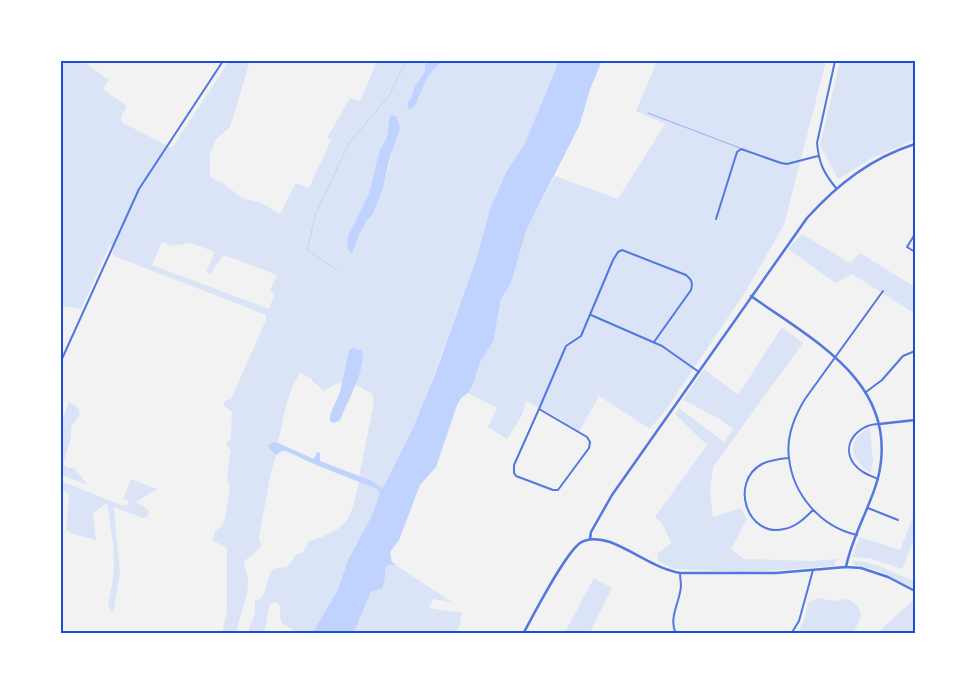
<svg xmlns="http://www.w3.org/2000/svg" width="976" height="695" font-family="Bitter,serif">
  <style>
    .green { fill: #dbe4f7; fill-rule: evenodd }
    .water { fill: #bfd3fe }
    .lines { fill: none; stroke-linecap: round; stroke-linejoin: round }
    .stream { stroke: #bfd3fe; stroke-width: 1 }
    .service { stroke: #5277de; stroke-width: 0.5 }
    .minor { stroke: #5277de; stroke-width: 2 }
    .tertiary { stroke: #5277de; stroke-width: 2.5 }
    .neatline { fill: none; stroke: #1d4ed8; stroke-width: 2 }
  </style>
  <rect width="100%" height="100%" fill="#f2f2f2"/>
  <path class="green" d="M 61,61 L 83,61 L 109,80 L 103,89 L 127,106 L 121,117 L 123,123 L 172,148 L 229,61 L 250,61 L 230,127 L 216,139 L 210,155 L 210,177 L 222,183 L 244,199 L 260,202 L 280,214 L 296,183 L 309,188 L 331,140 L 327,138 L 350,98 L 360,101 L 377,61 L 428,61 L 425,65 L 425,71 L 414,88 L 411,98 L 407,104 L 415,106 L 428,76 L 442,61 L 559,61 L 525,143 L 506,172 L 490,209 L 477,257 L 424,402 L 413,428 L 384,486 L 382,488 L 372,481 L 359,477 L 374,402 L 372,394 L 356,385 L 361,364 L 349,350 L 342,383 C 334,383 330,389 323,391 L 310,378 L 301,373 C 289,382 282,427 278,443 L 273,442 L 267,446 L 276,455 L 271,472 L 259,537 L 261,546 L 254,554 L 244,561 C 244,568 247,573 248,580 C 249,596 240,614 237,630 L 232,633 L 222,634 L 227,610 L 227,548 L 212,540 L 215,531 L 222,526 L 225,518 L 230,485 L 227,480 C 229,470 228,461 231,451 L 226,444 L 231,438 L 232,412 L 223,405 L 225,401 L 231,399 L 266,320 L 266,315 L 114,256 L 110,244 L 81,309 L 61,306 ZM 389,121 L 393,150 L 383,189 L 373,214 L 366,222 L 359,235 L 353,252 L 348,251 L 348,236 L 369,193 L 379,152 L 387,137 ZM 162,242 L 172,246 L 191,243 L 215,252 L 207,270 L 207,273 L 210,274 L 224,255 L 277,275 L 270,290 L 274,295 L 269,309 L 152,265 Z
    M 657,61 L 826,61 L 784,225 L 747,289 L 668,407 L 650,429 L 599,396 L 579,432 L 566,425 L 562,420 L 526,401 L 522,415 L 507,439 L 488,427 L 497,408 L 468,393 L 473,384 L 481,360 L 493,342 L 501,299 L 511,283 L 526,231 L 555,176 L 618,199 L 665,124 L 636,111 Z
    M 840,61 L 915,61 L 915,140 L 874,157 L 838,179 L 820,145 Z
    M 802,234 L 850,263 L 860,253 L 915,287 L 915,314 L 852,274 L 835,283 L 788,249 Z
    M 782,327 L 803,343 L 713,467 L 710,491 L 713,517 L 741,508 L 747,519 L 731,549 L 744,559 L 811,561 L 837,559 L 834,566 L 782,570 L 743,572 L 674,569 L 658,561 L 658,553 L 671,543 L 663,525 L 655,517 L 707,445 L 675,414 L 679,408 L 724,442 L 733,429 L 718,418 L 683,400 L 704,369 L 738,395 Z
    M 69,402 L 78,408 L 80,414 L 71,427 L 71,438 L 63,464 L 68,468 L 74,468 L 88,485 L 61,475 L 61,423 Z
    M 870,428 L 873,460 L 871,473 C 850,460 845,439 870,428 Z
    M 131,479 L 157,489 L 136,502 L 148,509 L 149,513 L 147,517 L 143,518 L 114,507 L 120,573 L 113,613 L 108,605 L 113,579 L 114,563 L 113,544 L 107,503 L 93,513 L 96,540 L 76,535 L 66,530 L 69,494 L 61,489 L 61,481 L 121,505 L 127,505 L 129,503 L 128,501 L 114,496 L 123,499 Z
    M 359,482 L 377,489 L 380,494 L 371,517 L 348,560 L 338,589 L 312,634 L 294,634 L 293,630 C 277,622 281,621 280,605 L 275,602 L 270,605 C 266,615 269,624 262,634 L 251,634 L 249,629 L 255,613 L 255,601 C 271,596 263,575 275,569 C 278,567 283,568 287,567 L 296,555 L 303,552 L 308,544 L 307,542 C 348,529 350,522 359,482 Z
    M 915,512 L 915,537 L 902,569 L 869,558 L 852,557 L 860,537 L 900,550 Z
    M 853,561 C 876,561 894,574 915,581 L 915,589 L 877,570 L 855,565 L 852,563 Z
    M 389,565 L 396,565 L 452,602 L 433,599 L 429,608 L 462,613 L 460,624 L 455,634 L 425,634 L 414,630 L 412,634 L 353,634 L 371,592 L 383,577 L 385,568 Z
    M 594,578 L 612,588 L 589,634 L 564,634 Z
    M 817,598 L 834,601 L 847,599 C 867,609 862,617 852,634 L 796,634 L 804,621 L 808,603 Z
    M 915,599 L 915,634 L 876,634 L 910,603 Z"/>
  <path class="water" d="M 428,61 L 442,61 L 428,76 L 415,106 L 409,110 L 407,104 L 411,98 L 414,88 L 425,71 L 425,65 Z
    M 559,61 L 602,61 L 590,89 L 580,124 L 526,231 L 511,283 L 501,299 L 493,342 L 481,360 L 473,384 L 468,393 L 461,398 L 457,405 L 436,467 L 420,485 L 399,540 L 390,552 L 392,562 L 396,565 L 389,565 L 385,568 C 386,573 384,583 382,588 L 371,592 L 353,634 L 312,634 L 338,589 L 348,560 L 371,517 L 380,494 L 377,489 L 316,465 L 286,451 L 282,451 L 276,455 L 267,446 L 273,442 L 278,443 L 314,459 L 317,452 L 320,453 L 320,461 L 372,481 L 382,488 L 384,486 L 413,428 L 434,377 L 477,257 L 490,209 L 506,172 L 525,143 Z
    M 391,115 L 396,116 L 400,128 L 389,161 L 383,189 L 373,214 L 366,222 L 359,235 L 353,252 L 350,253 L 347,247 L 348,236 L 369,193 L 379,152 L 387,137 L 389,121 Z
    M 354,348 L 362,351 C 366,370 347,402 340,420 L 334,423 L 330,421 L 330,415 L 340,392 L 349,350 Z"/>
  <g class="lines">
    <path class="stream" d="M 337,270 L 307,250 L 316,213 L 349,143 L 389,96 L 406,61"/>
    <path class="service" d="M 648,113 L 740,148"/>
    <path class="minor" d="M 835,61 L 817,143 C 819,163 823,172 836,188
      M 716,219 L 737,152 L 741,149 L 781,163 L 787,164 L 818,156
      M 915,234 L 907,247 L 915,252
      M 591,315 L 662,346 L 699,372
      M 61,361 L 139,189 L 223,61
      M 866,392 L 882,380 L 903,356 L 915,351
      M 539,409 L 566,346 L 581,336 L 613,260 L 618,252 L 622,250 L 686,275 C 692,280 693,283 691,290 L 654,342
      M 539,409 L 587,437 L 590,442 L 589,448 L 558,490 L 553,490 L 516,476 L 514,473 L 514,465 Z
      M 788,458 C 779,459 770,460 762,464 C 729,482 747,538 784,529 C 796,527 805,518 813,510
      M 878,479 C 869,475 860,472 854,464 C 840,445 858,424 879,424
      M 868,508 L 898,520
      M 857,535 C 821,527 793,495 789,458 C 786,437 794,417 805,399 L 883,291
      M 676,634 C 668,618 680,602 681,586 C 681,582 680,577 680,573
      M 791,634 L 799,621 L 813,570"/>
    <path class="tertiary" d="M 751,296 C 814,341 901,384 878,478 C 870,508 852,536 846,567
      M 879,424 L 915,420
      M 590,539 L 591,532 L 612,495 L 807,218 C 838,184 871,158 915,144
      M 523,634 C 534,614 564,555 580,543 C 589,537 600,539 610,542 C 634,551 654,568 680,573 L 776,573 L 846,567 L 861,568 L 888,577 L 915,591"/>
  </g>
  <rect width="976" height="695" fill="none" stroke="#ffffff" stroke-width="125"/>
  <rect x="62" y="62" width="852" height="570" class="neatline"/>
</svg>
